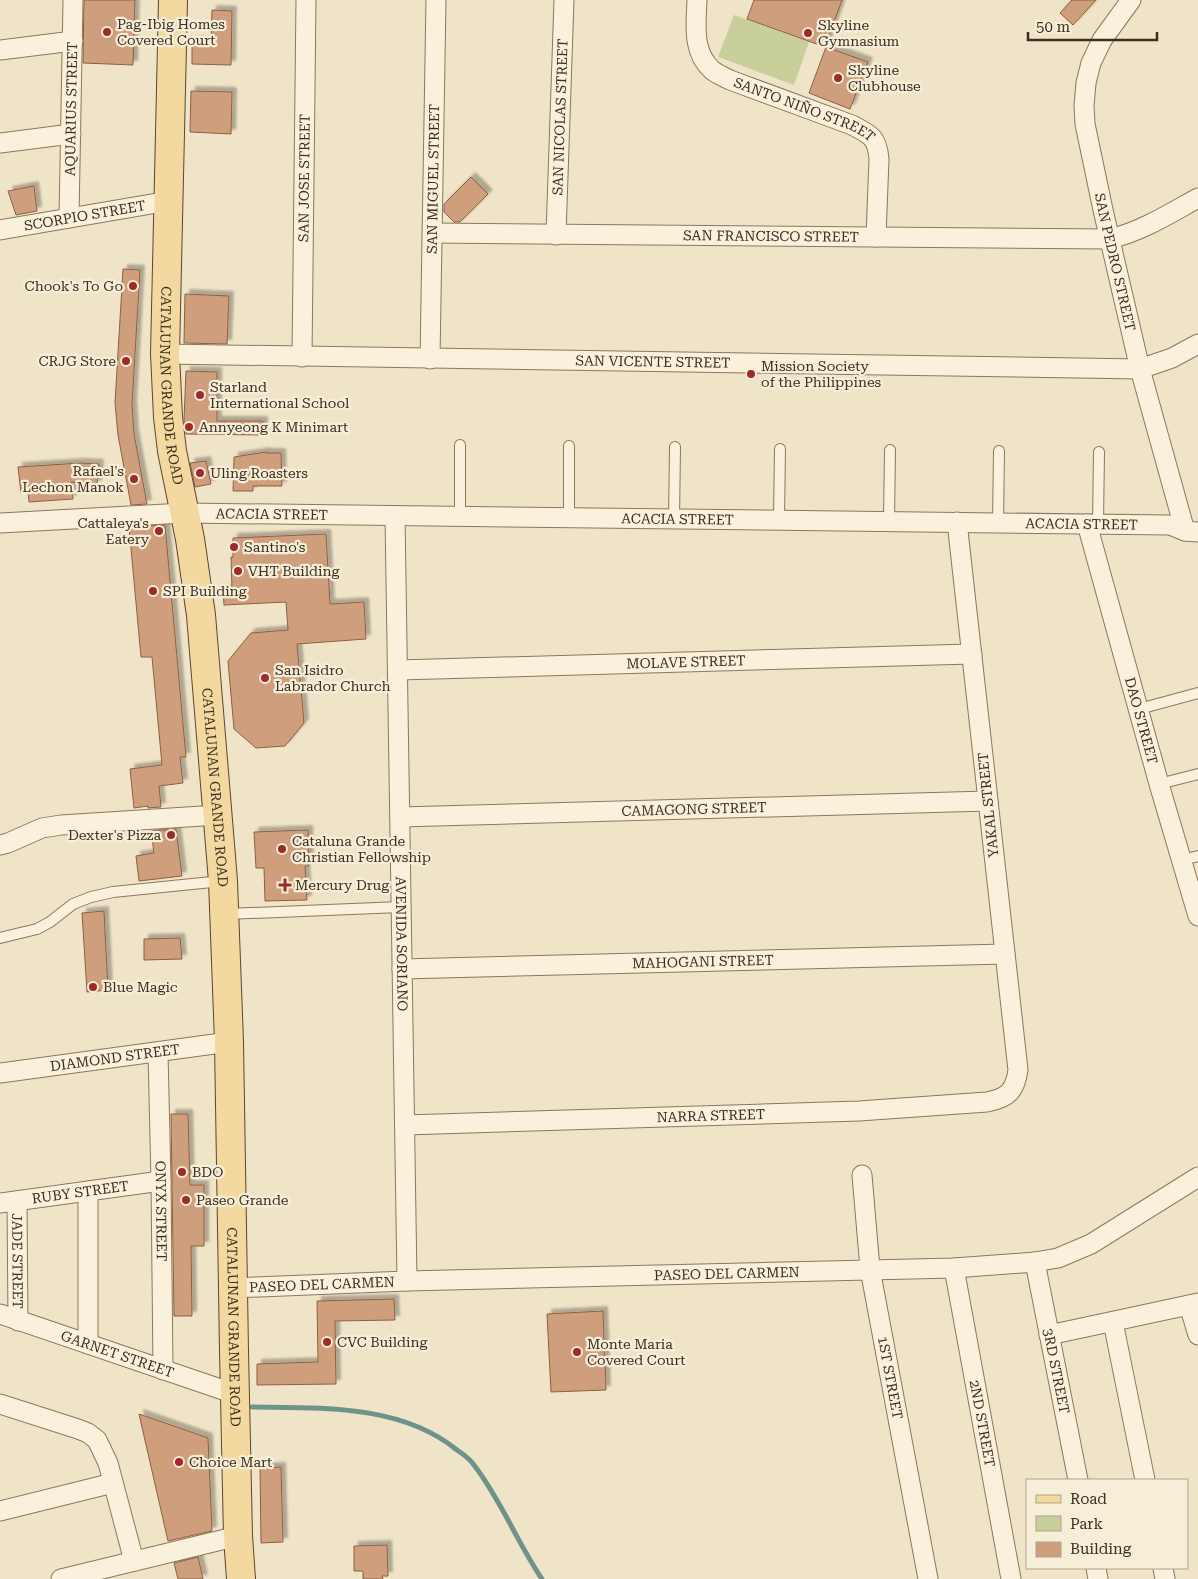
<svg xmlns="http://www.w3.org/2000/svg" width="1198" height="1579" font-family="'Roboto Serif',serif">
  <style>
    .green { fill: #c9cf9b }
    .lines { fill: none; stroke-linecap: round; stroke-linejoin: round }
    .stream { stroke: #6f938a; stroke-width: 5 }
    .building { fill: #cf9f7d; stroke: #8d5f41; filter: url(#shadow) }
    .lane-casing { stroke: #8d765c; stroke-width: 12 }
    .street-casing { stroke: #8d765c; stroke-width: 21 }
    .primary-casing { stroke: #5b4430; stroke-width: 30 }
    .lane { stroke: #faf1dc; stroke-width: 10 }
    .street { stroke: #faf1dc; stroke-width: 19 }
    .primary { stroke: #f3d9a0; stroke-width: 28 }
    .poi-dot { fill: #9e2a2b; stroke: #f7eed8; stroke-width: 2 }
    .labels { text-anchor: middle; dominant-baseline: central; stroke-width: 4.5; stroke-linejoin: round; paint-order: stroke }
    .poi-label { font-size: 14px; fill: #3d2e20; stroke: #f7eed8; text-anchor: start }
    .street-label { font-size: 14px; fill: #3d2e20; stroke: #f7eed8 }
  </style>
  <defs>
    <filter id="shadow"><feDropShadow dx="4.5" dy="-4.5" stdDeviation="1" flood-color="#0004"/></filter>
  </defs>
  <rect width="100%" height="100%" fill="#f0e4c8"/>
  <path class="green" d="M 734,15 L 809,42 L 794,85 L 718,57 Z"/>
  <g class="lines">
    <path class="stream" d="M 252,1407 C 320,1408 401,1404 457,1450 C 463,1454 470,1459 474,1465 C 501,1500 517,1542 542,1579"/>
  </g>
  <path class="building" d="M 84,0 L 135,0 L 133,65 L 83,63 Z
    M 754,0 L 842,0 L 825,47 L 747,19 Z
    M 1072,0 L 1096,0 L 1073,25 L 1060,13 Z
    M 212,10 L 232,11 L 231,65 L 192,64 L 192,41 L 211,42 Z
    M 826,47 L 868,62 L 850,109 L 809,93 Z
    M 191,91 L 232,92 L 231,134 L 190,132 Z
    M 471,177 L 488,194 L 460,222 L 454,222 L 444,212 L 444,204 Z
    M 34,186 L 37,211 L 16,215 L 8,191 Z
    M 123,269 L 140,270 L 132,404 L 134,434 L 147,504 L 131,505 L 118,435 L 115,403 Z
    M 185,294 L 229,296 L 227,344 L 184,343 Z
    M 186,371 L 217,372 L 217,421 L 263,421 L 263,435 L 186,434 L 184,420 Z
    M 266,452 L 266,453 L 281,453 L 282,486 L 253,486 L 253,491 L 233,491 L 234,457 Z
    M 206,461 L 211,484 L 195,487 L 190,463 Z
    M 81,463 L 99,464 L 97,485 L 71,482 L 73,499 L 29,502 L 28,492 L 21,493 L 18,467 Z
    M 165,525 L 186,757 L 180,757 L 183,783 L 159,786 L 161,807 L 148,808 L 148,806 L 134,808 L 130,769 L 162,765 L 152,657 L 141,657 L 129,527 Z
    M 326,534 L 330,604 L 364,602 L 366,639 L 297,644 L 304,723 L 285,746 L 256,748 L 234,729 L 228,661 L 251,633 L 288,630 L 286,602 L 224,605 L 223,590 L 232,590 L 231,557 L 233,557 L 233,538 Z
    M 176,829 L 182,876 L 139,881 L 136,856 L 154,853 L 151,831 Z
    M 308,830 L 309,866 L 305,866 L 307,900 L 265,901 L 264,868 L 256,868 L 254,832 Z
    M 104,911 L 108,990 L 87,992 L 82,913 Z
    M 180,938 L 182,959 L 144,960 L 144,939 Z
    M 171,1114 L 188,1114 L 190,1185 L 204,1185 L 204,1246 L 191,1246 L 192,1316 L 174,1316 Z
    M 394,1299 L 395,1320 L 335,1321 L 336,1384 L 257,1385 L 257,1364 L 318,1362 L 317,1301 Z
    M 603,1311 L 606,1390 L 551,1392 L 547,1314 Z
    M 139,1414 L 208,1438 L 212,1531 L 168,1541 Z
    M 281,1467 L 283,1542 L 261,1543 L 260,1468 Z
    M 387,1545 L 388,1576 L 382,1576 L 383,1579 L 363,1579 L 363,1571 L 354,1571 L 354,1546 Z
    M 198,1557 L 203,1579 L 178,1579 L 174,1563 Z"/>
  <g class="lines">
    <g class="lane-casing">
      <path id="lane" d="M 460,516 L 460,445
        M 569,518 L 569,446
        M 674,519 L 675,447
        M 779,520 L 780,449
        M 889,521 L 890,450
        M 998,523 L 999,451
        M 1098,524 L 1099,452
        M 1139,709 L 1198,693
        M 1159,784 L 1198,774
        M 1182,860 L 1198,856
        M 226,914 L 401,907
        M 0,938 L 37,929 L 50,922 L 73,904 L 91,897 L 113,892 L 222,881"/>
    </g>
    <g class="street-casing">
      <g id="street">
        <path id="s1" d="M 697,0 C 696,25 692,52 712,70 C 717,74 724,77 730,80 L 852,125 C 871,135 877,137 879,159 L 876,237"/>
        <path id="s2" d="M 1131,0 L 1102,40 L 1091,63 L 1086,83 L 1084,106 L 1085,124 L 1103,210 L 1140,369 L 1185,531"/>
        <path d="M 0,50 L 73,41"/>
        <path d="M 0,143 L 71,134"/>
        <path id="s3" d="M 69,218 L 73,0"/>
        <path id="s4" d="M 0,230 L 169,201"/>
        <path id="s5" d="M 432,233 L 1110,239 C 1142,231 1169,214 1198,198"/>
        <path id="s6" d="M 556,235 L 564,0"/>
        <path id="s7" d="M 165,354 L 1140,369 L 1172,358 L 1198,344"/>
        <path id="s8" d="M 302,357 L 306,0"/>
        <path id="s9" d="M 430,359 L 436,0"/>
        <path id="s10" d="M 395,516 L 407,1281"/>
        <path id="s11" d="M 0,523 L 184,513 L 1170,525 L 1185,531 L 1198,532"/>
        <path id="s12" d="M 1087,524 L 1159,784 L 1198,916"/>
        <path id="s13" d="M 398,670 L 972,654"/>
        <path id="s14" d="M 400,817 L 988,801"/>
        <path d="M 0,845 L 8,843 L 42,828 L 61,825 L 218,815"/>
        <path id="s15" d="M 402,969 L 1005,954"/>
        <path id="s16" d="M 158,1052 L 161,1181 L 163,1370"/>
        <path id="s17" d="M 0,1073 L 229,1042"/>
        <path id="s18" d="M 405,1125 L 859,1111 L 987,1102 C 1008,1098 1015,1091 1018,1070 L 957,522"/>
        <path id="s19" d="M 862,1175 L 870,1269 L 928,1579"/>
        <path id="s20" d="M 17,1201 L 18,1321"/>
        <path id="s21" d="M 0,1203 L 161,1181"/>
        <path id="s22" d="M 1035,1262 L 1078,1480"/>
        <path id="s23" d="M 954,1268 L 1011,1579"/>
        <path id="s24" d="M 232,1288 L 407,1281 L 954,1268 L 1035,1262 L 1058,1258 L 1091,1244 L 1198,1177"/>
        <path d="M 1189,1305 L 1198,1335"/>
        <path id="s25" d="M 0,1314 L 235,1394"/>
        <path d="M 1113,1322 L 1145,1480"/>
        <path d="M 1049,1335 L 1198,1303"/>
        <path d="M 88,1344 L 88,1191"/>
        <path d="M 0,1404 L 78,1429 L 88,1433 L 97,1440 L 108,1463 L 134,1561"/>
        <path d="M 0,1511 L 113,1483"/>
        <path d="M 1096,1568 L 1098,1579"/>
        <path d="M 1163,1568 L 1165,1579"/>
        <path d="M 61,1579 L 238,1536"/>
      </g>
    </g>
    <g class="primary-casing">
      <g id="primary">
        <path id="s26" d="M 173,0 L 165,354 L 168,417 L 172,451 L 190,539 L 201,615 L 223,881 L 229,1042 L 234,1351 L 238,1536 L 241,1579"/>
      </g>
    </g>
    <use href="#lane" class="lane"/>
    <use href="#street" class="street"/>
    <use href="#primary" class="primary"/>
  </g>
  <g class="poi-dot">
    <circle cx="107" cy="32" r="5"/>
    <circle cx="808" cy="33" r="5"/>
    <circle cx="838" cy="78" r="5"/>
    <circle cx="133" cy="286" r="5"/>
    <circle cx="126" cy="361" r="5"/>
    <circle cx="751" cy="374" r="5"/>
    <circle cx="200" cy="395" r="5"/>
    <circle cx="189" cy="427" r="5"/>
    <circle cx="200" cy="473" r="5"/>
    <circle cx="134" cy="479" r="5"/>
    <circle cx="159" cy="531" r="5"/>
    <circle cx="234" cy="547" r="5"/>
    <circle cx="238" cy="571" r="5"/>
    <circle cx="153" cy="591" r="5"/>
    <circle cx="265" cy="678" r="5"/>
    <circle cx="171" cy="835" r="5"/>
    <circle cx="282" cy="849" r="5"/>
    <path d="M282.5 877.5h5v5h5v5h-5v5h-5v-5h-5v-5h5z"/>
    <circle cx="93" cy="987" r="5"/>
    <circle cx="182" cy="1172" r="5"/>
    <circle cx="186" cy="1200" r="5"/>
    <circle cx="327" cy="1342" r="5"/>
    <circle cx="577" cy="1352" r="5"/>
    <circle cx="179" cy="1462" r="5"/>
  </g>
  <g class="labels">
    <g class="poi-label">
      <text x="117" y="24">Pag-Ibig Homes<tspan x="117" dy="16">Covered Court</tspan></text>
      <text x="818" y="25">Skyline<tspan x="818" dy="16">Gymnasium</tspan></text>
      <text x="848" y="70">Skyline<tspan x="848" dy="16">Clubhouse</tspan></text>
      <text x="123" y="286" text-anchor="end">Chook's To Go</text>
      <text x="116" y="361" text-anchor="end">CRJG Store</text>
      <text x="761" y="366">Mission Society<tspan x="761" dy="16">of the Philippines</tspan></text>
      <text x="210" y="387">Starland<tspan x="210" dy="16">International School</tspan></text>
      <text x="199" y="427">Annyeong K Minimart</text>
      <text x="124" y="471" text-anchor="end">Rafael's<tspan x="124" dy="16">Lechon Manok</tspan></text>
      <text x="210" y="473">Uling Roasters</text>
      <text x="149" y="523" text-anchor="end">Cattaleya's<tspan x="149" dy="16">Eatery</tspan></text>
      <text x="244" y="547">Santino's</text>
      <text x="248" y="571">VHT Building</text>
      <text x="163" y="591">SPI Building</text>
      <text x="275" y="670">San Isidro<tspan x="275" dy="16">Labrador Church</tspan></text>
      <text x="161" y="835" text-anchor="end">Dexter's Pizza</text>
      <text x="292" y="841">Cataluna Grande<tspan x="292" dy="16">Christian Fellowship</tspan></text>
      <text x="295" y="885">Mercury Drug</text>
      <text x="103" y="987">Blue Magic</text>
      <text x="192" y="1172">BDO</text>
      <text x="196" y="1200">Paseo Grande</text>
      <text x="337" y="1342">CVC Building</text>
      <text x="587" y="1344">Monte Maria<tspan x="587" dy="16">Covered Court</tspan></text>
      <text x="189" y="1462">Choice Mart</text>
    </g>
    <g class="street-label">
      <text stroke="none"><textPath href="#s3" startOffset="109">AQUARIUS STREET</textPath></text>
      <text stroke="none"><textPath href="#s1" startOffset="175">SANTO NIÑO STREET</textPath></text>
      <text stroke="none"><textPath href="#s6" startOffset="118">SAN NICOLAS STREET</textPath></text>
      <text stroke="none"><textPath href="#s8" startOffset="179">SAN JOSE STREET</textPath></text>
      <text stroke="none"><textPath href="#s9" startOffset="180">SAN MIGUEL STREET</textPath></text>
      <text stroke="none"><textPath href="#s4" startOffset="86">SCORPIO STREET</textPath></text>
      <text stroke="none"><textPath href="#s5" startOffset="339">SAN FRANCISCO STREET</textPath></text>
      <text stroke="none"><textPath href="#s2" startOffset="278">SAN PEDRO STREET</textPath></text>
      <text stroke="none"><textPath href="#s7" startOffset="488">SAN VICENTE STREET</textPath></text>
      <text stroke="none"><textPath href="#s26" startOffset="386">CATALUNAN GRANDE ROAD</textPath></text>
      <text stroke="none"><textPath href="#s11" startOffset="272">ACACIA STREET</textPath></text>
      <text stroke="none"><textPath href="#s11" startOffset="678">ACACIA STREET</textPath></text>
      <text stroke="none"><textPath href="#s11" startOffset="1082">ACACIA STREET</textPath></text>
      <text stroke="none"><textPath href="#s13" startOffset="288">MOLAVE STREET</textPath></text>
      <text stroke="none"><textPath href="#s12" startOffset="204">DAO STREET</textPath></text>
      <text stroke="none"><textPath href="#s26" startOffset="791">CATALUNAN GRANDE ROAD</textPath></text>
      <text transform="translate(988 805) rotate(-96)">YAKAL STREET</text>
      <text stroke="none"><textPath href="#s14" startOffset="294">CAMAGONG STREET</textPath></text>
      <text stroke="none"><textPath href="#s10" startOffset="428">AVENIDA SORIANO</textPath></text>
      <text stroke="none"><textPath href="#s15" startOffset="301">MAHOGANI STREET</textPath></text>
      <text stroke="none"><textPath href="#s17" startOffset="116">DIAMOND STREET</textPath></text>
      <text stroke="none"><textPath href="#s18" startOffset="306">NARRA STREET</textPath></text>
      <text stroke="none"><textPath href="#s21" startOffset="81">RUBY STREET</textPath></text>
      <text stroke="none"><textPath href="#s16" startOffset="159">ONYX STREET</textPath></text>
      <text stroke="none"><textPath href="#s20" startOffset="60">JADE STREET</textPath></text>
      <text stroke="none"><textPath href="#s24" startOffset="495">PASEO DEL CARMEN</textPath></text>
      <text stroke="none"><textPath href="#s24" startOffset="90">PASEO DEL CARMEN</textPath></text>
      <text stroke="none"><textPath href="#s26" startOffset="1331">CATALUNAN GRANDE ROAD</textPath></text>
      <text stroke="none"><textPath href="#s25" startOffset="124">GARNET STREET</textPath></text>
      <text stroke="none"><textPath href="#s22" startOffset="111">3RD STREET</textPath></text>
      <text stroke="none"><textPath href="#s19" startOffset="205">1ST STREET</textPath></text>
      <text stroke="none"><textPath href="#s23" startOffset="158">2ND STREET</textPath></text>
    </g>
  </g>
  <rect x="1026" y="1479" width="162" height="90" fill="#f7eed8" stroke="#ada18e"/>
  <rect x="1036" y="1495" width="25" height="8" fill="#f3d9a0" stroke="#ada18e"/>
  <text x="1070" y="1504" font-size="15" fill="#3d2e20">Road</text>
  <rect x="1036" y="1516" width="25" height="15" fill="#c9cf9b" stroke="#ada18e"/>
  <text x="1070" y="1529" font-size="15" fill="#3d2e20">Park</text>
  <rect x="1036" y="1542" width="25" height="15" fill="#cf9f7d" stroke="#ada18e"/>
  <text x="1070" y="1554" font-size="15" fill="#3d2e20">Building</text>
  <path d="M1028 32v8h129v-8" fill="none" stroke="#3d2e20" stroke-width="2.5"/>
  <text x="1036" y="32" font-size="15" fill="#3d2e20" stroke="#f7eed8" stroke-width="4" paint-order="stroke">50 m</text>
</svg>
